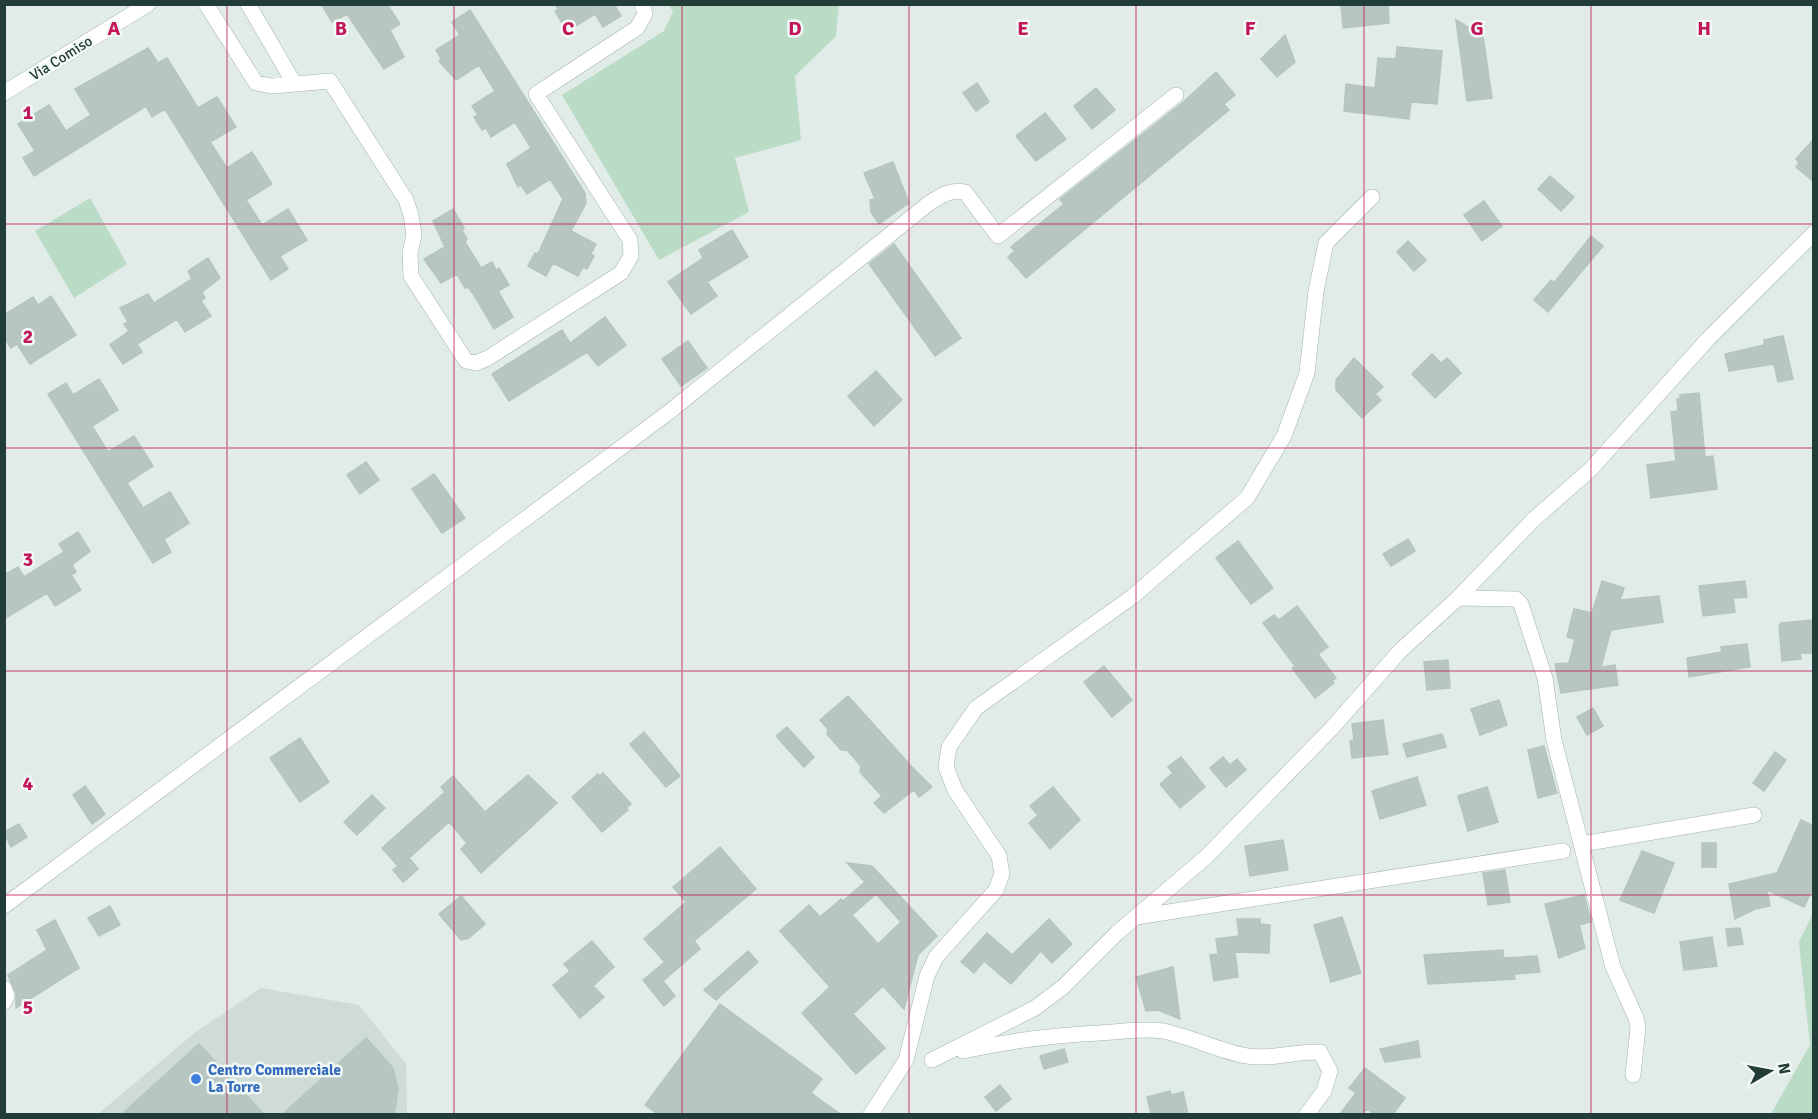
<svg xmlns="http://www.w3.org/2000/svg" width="1818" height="1119" font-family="Signika,sans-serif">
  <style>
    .built { fill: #cfdbd7 }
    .green { fill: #badcc7 }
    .building { fill: #b7c6c1; stroke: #b4c5bf; stroke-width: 1.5; fill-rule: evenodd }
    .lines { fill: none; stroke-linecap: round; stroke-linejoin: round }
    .minor-casing { stroke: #a4b3af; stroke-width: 16 }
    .minor { stroke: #fff; stroke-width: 15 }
    .grid { fill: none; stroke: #c2185b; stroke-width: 1.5; stroke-opacity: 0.55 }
    .shop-dot { fill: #3f7fe0; stroke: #f2f8f5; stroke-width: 2 }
    .labels { text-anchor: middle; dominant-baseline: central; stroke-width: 5; stroke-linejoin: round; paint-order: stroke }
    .street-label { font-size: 15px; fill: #223c37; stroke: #f2f8f5 }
    .shop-label { font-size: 15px; font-weight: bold; fill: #366cbe; stroke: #f2f8f5; text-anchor: start }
    .grid-label { font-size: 20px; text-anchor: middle; font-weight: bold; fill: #c2185b; stroke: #f2f8f5; stroke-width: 5; stroke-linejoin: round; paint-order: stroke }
  </style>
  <rect width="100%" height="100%" fill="#e1ebe8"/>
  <path class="built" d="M 261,988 L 359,1005 L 406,1064 L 407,1114 L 98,1114 L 197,1031 Z"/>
  <path class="green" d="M 669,5 L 839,5 L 836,36 L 795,76 L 801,140 L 735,158 L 749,212 L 659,260 L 562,95 L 664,31 L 673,12 Z
    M 90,198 L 127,264 L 74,298 L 35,231 Z
    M 1813,913 L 1813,1114 L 1771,1114 L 1810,1045 L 1799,942 Z"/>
  <path class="building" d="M 321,4 L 387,4 L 400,24 L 390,30 L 404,57 L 384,69 L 347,14 L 332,22 Z
    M 555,4 L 614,4 L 621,16 L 603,27 L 595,14 L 571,29 L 566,21 L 562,23 L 555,11 L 558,9 Z
    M 1341,4 L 1388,4 L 1389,23 L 1343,28 Z
    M 470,10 L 585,193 L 586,203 L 571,231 L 596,244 L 591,254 L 594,256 L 587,269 L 583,267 L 578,276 L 553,263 L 546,276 L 528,266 L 535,253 L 538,254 L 563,199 L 550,179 L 527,194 L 521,185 L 518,187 L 507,164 L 531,148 L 515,122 L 491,137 L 486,128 L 482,130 L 474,117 L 478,115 L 472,106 L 495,91 L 479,65 L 456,80 L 439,61 L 441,59 L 436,50 L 460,35 L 452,22 Z
    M 1456,20 L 1483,36 L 1492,98 L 1467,101 Z
    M 1285,35 L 1295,62 L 1277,77 L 1261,59 Z
    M 1397,47 L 1442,51 L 1437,104 L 1411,102 L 1409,119 L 1344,111 L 1346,84 L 1375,88 L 1378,58 L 1396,59 Z
    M 148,48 L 158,63 L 167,58 L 198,108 L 217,97 L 236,127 L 210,142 L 227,168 L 252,152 L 272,184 L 246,200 L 262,225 L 288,209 L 307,240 L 280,256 L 288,269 L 271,280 L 165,109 L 152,117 L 146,106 L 34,176 L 23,158 L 35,151 L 18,124 L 49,105 L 66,131 L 91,115 L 75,89 Z
    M 1216,72 L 1235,95 L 1224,104 L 1229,110 L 1026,278 L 1008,257 L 1015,251 L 1011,247 L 1064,204 L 1060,199 L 1182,103 Z
    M 977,83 L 989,102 L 976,111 L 963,93 Z
    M 1096,88 L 1115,110 L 1092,129 L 1074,106 Z
    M 1045,113 L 1066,139 L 1036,161 L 1016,136 Z
    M 1814,139 L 1814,182 L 1796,167 L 1799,163 L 1796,159 Z
    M 893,162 L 909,203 L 879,224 L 871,212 L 870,200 L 875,199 L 864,173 Z
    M 1550,176 L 1574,197 L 1561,211 L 1538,189 Z
    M 1484,201 L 1502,226 L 1482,241 L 1464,215 Z
    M 453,209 L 464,228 L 462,230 L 467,239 L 465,242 L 481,268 L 492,262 L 496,270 L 499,268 L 509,285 L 498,291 L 513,317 L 494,329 L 474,295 L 468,287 L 465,288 L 457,274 L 441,283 L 424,259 L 445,247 L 433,221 Z
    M 732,230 L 748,257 L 707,282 L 717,296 L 691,314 L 668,282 L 703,258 L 699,250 Z
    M 1591,236 L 1603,246 L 1548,312 L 1534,300 L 1551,280 L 1554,283 Z
    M 1408,241 L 1426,260 L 1414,271 L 1397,252 Z
    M 894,244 L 961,338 L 935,356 L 869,264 Z
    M 208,258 L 220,278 L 202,292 L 205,298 L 201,301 L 211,316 L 185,332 L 177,319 L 137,344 L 142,352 L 123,364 L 110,345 L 129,331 L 124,324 L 128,322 L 120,308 L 148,294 L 154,303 L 192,279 L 188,271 Z
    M 51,296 L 76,335 L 30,364 L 17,344 L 11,348 L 4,337 L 4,315 L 33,297 L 38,305 Z
    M 605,317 L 626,345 L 598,366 L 587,352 L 509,401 L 492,374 L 562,330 L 570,343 Z
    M 1783,336 L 1793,379 L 1778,382 L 1774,364 L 1729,371 L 1725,354 L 1764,345 L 1764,340 Z
    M 688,341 L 707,368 L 681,386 L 662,359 Z
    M 1432,354 L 1441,363 L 1447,358 L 1461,373 L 1435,398 L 1412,374 Z
    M 1354,358 L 1383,387 L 1375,394 L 1381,400 L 1362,418 L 1336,390 L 1336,380 Z
    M 876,371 L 902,400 L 874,426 L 848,396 Z
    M 99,379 L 118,410 L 92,426 L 108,452 L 134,436 L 153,466 L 127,483 L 143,508 L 170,492 L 189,523 L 164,539 L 171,552 L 153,563 L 48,394 L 66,383 L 73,395 Z
    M 1699,393 L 1705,457 L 1713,456 L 1717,489 L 1651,498 L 1647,465 L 1676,461 L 1671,412 L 1678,411 L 1677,399 L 1680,399 L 1680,395 Z
    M 366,462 L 379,480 L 360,494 L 347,475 Z
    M 434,474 L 465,518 L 442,533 L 412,489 Z
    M 78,532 L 90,551 L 72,565 L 76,572 L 71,575 L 81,590 L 55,606 L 47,593 L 4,619 L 4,575 L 18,567 L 24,577 L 64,552 L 59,544 Z
    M 1408,539 L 1415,551 L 1391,566 L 1383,554 Z
    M 1238,541 L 1273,588 L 1251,604 L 1216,558 Z
    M 1602,581 L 1624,588 L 1620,600 L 1659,596 L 1663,622 L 1611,630 L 1601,667 L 1615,665 L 1618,685 L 1561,693 L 1555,664 L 1569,663 L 1575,639 L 1567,637 L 1574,609 L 1592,613 Z
    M 1745,581 L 1747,597 L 1733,598 L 1735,612 L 1703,616 L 1699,586 Z
    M 1297,606 L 1328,647 L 1318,654 L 1336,678 L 1332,681 L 1334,683 L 1315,698 L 1292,668 L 1295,666 L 1263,623 L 1274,615 L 1279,620 Z
    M 1814,620 L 1814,653 L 1800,653 L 1801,659 L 1782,661 L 1779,626 L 1781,623 Z
    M 1747,644 L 1750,667 L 1689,677 L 1687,658 L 1722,652 L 1721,647 Z
    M 1448,660 L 1450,688 L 1427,690 L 1424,662 Z
    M 1104,666 L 1132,700 L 1112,717 L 1084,682 Z
    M 848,696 L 912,767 L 932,787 L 919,797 L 914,790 L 884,813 L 874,803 L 882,796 L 860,772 L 861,766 L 847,750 L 841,750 L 827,734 L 828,729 L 820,720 Z
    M 1499,700 L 1507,725 L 1480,735 L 1471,709 Z
    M 1593,708 L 1603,726 L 1587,735 L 1577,717 Z
    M 1383,720 L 1388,754 L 1352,758 L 1350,741 L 1354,740 L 1352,724 Z
    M 787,727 L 814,757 L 804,767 L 776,736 Z
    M 644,732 L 680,776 L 666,787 L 630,744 Z
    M 1442,734 L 1446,747 L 1407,757 L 1403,744 Z
    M 300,738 L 329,782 L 300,802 L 270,758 Z
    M 1544,746 L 1557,793 L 1538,798 L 1528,750 Z
    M 1775,752 L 1786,760 L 1764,791 L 1753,783 Z
    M 1181,757 L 1205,787 L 1180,808 L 1160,784 L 1173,773 L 1168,767 Z
    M 1223,757 L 1230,765 L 1237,759 L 1246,770 L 1226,787 L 1210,768 Z
    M 603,773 L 631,804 L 626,808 L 628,810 L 602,832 L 572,797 L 598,774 L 599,776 Z
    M 528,775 L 557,803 L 481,873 L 461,849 L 467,843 L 449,822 L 409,858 L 418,869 L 408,878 L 403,882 L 393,870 L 398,866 L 382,848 L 445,792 L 441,787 L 453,776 L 485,812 Z
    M 1417,777 L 1426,805 L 1380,819 L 1372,791 Z
    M 85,786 L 105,814 L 92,824 L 73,795 Z
    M 1053,787 L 1080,820 L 1050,849 L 1029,823 L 1038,815 L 1030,806 Z
    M 1487,787 L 1498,822 L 1468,831 L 1458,796 Z
    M 372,795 L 385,808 L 357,835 L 344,822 Z
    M 1801,820 L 1814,826 L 1814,886 L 1804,907 L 1767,890 L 1770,906 L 1755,909 L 1735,919 L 1729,884 L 1777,873 Z
    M 19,824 L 27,837 L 11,847 L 4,832 Z
    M 1283,840 L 1288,870 L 1250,876 L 1245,846 Z
    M 1702,843 L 1716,843 L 1716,867 L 1702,867 Z
    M 720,847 L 756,889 L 694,941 L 700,949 L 663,981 L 675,996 L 664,1006 L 643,980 L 665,962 L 644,939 L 686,902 L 673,887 Z
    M 1642,851 L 1674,863 L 1654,913 L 1620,900 Z
    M 847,863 L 872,866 L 937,936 L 918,955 L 904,1009 L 883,986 L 853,1014 L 885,1048 L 856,1074 L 802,1013 L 830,987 L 780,931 L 809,905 L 820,917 L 841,899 L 843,901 L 865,882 ZM 876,894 L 901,922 L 878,944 L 852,915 Z
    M 1505,870 L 1510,902 L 1488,905 L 1483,873 Z
    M 1584,895 L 1591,922 L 1579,925 L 1585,948 L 1559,958 L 1545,904 Z
    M 461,896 L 485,924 L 469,938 L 461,940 L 439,914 Z
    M 110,906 L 120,925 L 99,936 L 88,918 Z
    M 1342,917 L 1361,973 L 1331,982 L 1314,925 Z
    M 1049,919 L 1072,944 L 1052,963 L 1041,951 L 1011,984 L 984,961 L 974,973 L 961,962 L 987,933 L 1012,955 Z
    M 1237,919 L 1260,919 L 1260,924 L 1270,925 L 1269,953 L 1235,952 L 1238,977 L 1214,981 L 1210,955 L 1218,954 L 1216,939 L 1239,936 Z
    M 55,920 L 79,968 L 16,1008 L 16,993 L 8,975 L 47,950 L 37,930 Z
    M 1740,928 L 1743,944 L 1728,946 L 1726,929 Z
    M 1712,937 L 1717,966 L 1684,970 L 1680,942 Z
    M 592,941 L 614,967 L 593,986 L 604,997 L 580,1018 L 553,985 L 570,971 L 564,964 Z
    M 1503,950 L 1503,958 L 1537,956 L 1540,972 L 1514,974 L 1515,979 L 1428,984 L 1424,955 Z
    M 748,951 L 758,962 L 716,1000 L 704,990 Z
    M 1173,967 L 1180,1019 L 1158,1010 L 1146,1011 L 1136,977 Z
    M 720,1004 L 822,1079 L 811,1093 L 840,1114 L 658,1114 L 645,1105 Z
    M 366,1038 L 393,1068 L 398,1089 L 394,1114 L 283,1114 Z
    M 1418,1041 L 1420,1057 L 1385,1062 L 1380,1049 Z
    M 199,1044 L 264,1114 L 122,1114 Z
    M 1064,1049 L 1068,1062 L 1044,1069 L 1040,1056 Z
    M 1365,1068 L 1405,1098 L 1393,1114 L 1375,1114 L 1367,1109 L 1362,1114 L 1340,1114 L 1356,1093 L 1349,1088 Z
    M 1000,1085 L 1011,1099 L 996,1111 L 985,1097 Z
    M 1170,1091 L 1171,1095 L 1183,1092 L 1188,1114 L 1151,1114 L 1147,1097 Z"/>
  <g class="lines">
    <g class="minor-casing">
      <path id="minor" d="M 206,4 L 256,83 L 272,86 L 330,81 L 406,200 L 411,215 L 414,235 L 410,253 L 411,276 L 466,361 L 476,363 L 488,358 L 621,273 L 631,256 L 630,240 L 536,94 L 637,28 L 645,14 L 642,4
        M 248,4 L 294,83
        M 4,93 L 148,4
        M 1458,598 L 1516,599 L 1521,604 L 1545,678 L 1554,740 L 1613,967 L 1636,1018 L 1638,1028 L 1633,1075
        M 1582,844 L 1754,815
        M 4,906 L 669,412 L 928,204 C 940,196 950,189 965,192 L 998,236 L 1176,95
        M 1136,917 L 1563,851
        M 4,988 L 7,996 L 4,1002
        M 963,1051 C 1009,1041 1053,1035 1099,1033 C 1121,1032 1142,1028 1163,1031 C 1192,1037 1219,1051 1247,1056 C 1272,1060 1295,1051 1320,1052 L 1330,1071 L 1324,1091 L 1307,1114
        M 932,1060 L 1035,1008 L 1063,987 L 1117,933 L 1206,857 L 1331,729 L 1400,651 L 1458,598 L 1533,520 L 1590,470 L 1708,339 L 1814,233
        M 871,1114 L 906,1060 L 927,976 L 936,957 L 996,890 L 1002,874 L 999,856 L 955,790 L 946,767 L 949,747 L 976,708 L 1132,597 L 1247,498 L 1284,436 L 1307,373 L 1316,291 L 1326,243 L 1372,197"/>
    </g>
    <use href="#minor" class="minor"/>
  </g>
  <path class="grid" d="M 227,4 L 227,1114M 454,4 L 454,1114M 682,4 L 682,1114M 909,4 L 909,1114M 1136,4 L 1136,1114M 1364,4 L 1364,1114M 1591,4 L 1591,1114M 4,224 L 1814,224M 4,448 L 1814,448M 4,671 L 1814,671M 4,895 L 1814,895"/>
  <circle class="shop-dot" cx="196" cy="1079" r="6"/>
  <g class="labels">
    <g class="street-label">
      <text transform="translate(61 58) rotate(-32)">Via Comiso</text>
    </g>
    <g class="shop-label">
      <text x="208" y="1070">Centro Commerciale<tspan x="208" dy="17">La Torre</tspan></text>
    </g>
  </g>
  <g class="grid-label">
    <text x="114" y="35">A</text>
    <text x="341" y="35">B</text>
    <text x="568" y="35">C</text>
    <text x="795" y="35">D</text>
    <text x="1023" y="35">E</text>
    <text x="1250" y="35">F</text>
    <text x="1477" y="35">G</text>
    <text x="1704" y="35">H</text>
    <text x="28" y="119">1</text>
    <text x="28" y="343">2</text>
    <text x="28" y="566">3</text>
    <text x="28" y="790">4</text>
    <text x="28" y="1014">5</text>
  </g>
  <rect width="1818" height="1119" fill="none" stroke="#223c37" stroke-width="12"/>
  <g transform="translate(1770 1071) rotate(80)" stroke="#f2f8f5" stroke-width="4.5" paint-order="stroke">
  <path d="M0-4.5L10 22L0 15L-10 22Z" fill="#223c37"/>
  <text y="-9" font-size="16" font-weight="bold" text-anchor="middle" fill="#223c37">N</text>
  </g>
</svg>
